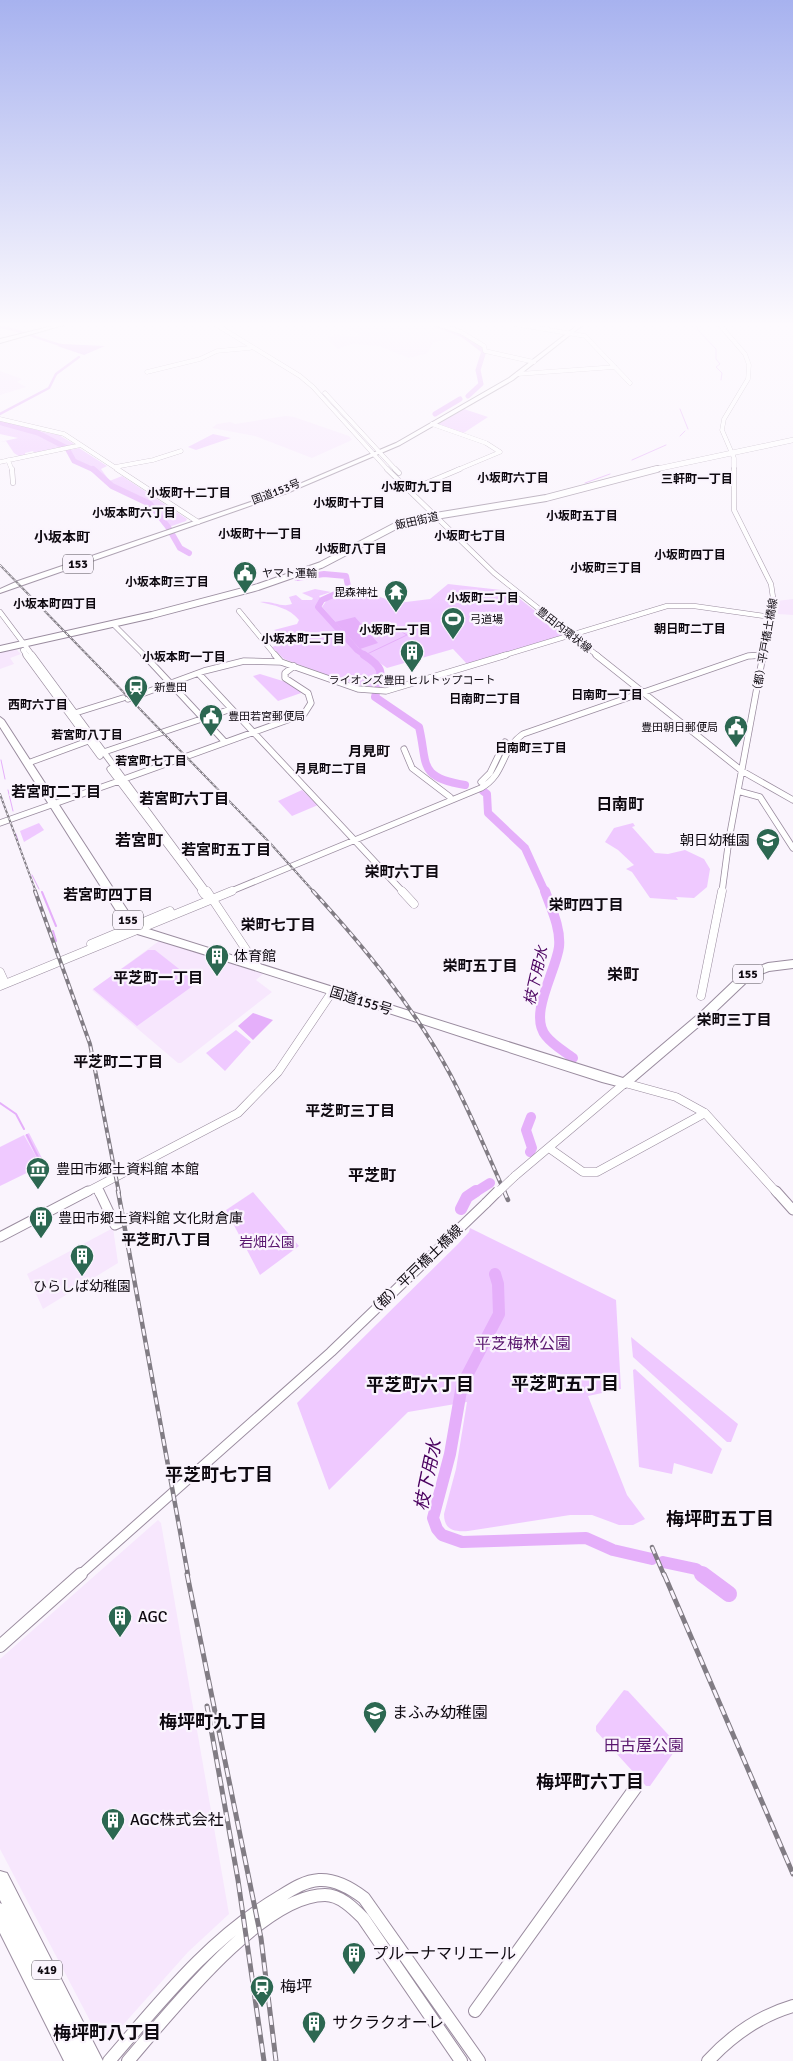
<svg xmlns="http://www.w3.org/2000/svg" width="793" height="2061" font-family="Signika,'Noto Sans JP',sans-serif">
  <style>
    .built { fill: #f7e7fd }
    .green { fill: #efc9ff }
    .water { fill: #e5affa }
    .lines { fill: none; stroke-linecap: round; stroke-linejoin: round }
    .stream-far1 { stroke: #e5affa; stroke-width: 1 }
    .stream { stroke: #e5affa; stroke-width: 2 }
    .canal { stroke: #e5affa; stroke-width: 2.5 }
    .river-far5 { stroke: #e5affa; stroke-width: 5 }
    .river-far4 { stroke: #e5affa; stroke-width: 6 }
    .river-far3 { stroke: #e5affa; stroke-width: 8 }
    .river-far2 { stroke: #e5affa; stroke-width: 10 }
    .river-far1 { stroke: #e5affa; stroke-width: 12 }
    .river { stroke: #e5affa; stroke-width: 16 }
    .minor-far5-casing { stroke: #9a8c9f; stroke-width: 4.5 }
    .minor-far4-casing { stroke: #9a8c9f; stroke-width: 5.5 }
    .minor-far3-casing { stroke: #9a8c9f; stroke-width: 7 }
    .minor-far2-casing { stroke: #9a8c9f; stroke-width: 9 }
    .minor-far1-casing { stroke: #9a8c9f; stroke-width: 11 }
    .minor-casing { stroke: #9a8c9f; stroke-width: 14 }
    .major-far1-casing { stroke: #9a8c9f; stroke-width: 5.5 }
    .major-casing { stroke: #9a8c9f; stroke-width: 8 }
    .highway-casing { stroke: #9a8c9f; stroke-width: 2 }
    .minor-far5 { stroke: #fff; stroke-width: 4 }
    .minor-far4 { stroke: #fff; stroke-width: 4.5 }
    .minor-far3 { stroke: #fff; stroke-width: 5.5 }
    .minor-far2 { stroke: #fff; stroke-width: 8 }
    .minor-far1 { stroke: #fff; stroke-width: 9 }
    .minor { stroke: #fff; stroke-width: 12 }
    .major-far1 { stroke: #fff; stroke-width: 5 }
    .major { stroke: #fff; stroke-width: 6 }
    .highway { fill: #fff; fill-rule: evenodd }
    .rail-far3-casing { stroke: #817c84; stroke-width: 2 }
    .rail-far2-casing { stroke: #817c84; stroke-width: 4 }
    .rail-far1-casing { stroke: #817c84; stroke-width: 4.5 }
    .rail-casing { stroke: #817c84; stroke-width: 5 }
    .rail-far3 { stroke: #faf4fd; stroke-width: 1; stroke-dasharray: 2.5; stroke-linecap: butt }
    .rail-far2 { stroke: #faf4fd; stroke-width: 2; stroke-dasharray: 5.5; stroke-linecap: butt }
    .rail-far1 { stroke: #faf4fd; stroke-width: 2.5; stroke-dasharray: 7; stroke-linecap: butt }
    .rail { stroke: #faf4fd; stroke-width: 3; stroke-dasharray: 9; stroke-linecap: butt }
    .minor-bridge-far1-casing { stroke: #9a8c9f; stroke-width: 9; stroke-linecap: butt }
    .minor-bridge-casing { stroke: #9a8c9f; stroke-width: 11; stroke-linecap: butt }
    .minor-bridge-far1 { stroke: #fff; stroke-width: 8 }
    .minor-bridge { stroke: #fff; stroke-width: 9 }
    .labels { text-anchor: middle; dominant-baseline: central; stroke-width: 4.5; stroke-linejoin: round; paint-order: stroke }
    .far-street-label { font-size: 11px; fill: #0e0910; stroke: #faf4fd }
    .far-poi-label { font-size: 11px; fill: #0e0910; stroke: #faf4fd; text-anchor: start }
    .far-neighbourhood-label { font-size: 12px; font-weight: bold; fill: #0e0910; stroke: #faf4fd }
    .shield { fill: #faf4fd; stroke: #555057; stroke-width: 1 }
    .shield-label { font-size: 12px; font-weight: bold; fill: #0e0910 }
    .far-quarter-label { font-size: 14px; font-weight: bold; fill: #0e0910; stroke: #faf4fd }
    .poi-label { font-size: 14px; fill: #0e0910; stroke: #faf4fd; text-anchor: start }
    .street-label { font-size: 14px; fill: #0e0910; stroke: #faf4fd }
    .park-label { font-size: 14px; fill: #59166e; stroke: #faf4fd }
    .neighbourhood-label { font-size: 15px; font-weight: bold; fill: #0e0910; stroke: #faf4fd }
    .water-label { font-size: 15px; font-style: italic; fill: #4a015f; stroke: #faf4fd }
    .quarter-label { font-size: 16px; font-weight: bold; fill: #0e0910; stroke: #faf4fd }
    .near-park-label { font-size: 16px; fill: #59166e; stroke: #faf4fd }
    .near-poi-label { font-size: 16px; fill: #0e0910; stroke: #faf4fd; text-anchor: start }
    .near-neighbourhood-label { font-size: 18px; font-weight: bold; fill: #0e0910; stroke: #faf4fd }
    .near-water-label { font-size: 18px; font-style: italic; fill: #4a015f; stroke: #faf4fd }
  </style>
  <rect width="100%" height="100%" fill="#faf4fd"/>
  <path class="built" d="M 339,324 L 431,324 L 462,337 L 433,342 L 428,353 L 409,358 L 379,346 L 352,344 L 338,349 L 327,338 L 335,335 L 357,337 L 361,335 Z
    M 0,371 L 22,379 L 17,382 L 26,387 L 0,395 Z
    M 285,416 L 294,417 L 349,436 L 352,440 L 312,458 L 255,436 L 212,428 L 217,424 L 230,422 L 235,424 Z
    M 793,599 L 793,615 L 778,614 L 777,601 Z
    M 15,648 L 21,654 L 10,658 L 14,664 L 0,669 L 0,652 Z
    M 159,941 L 264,973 L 256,980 L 272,992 L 181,1063 L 178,1063 L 92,990 Z
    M 113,1228 L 118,1263 L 43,1309 L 27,1274 Z
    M 158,1520 L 161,1523 L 229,1914 L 188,1952 L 114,2035 L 98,2036 L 0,1849 L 0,1659 Z"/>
  <path class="green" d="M 464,409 L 488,417 L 462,434 L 436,425 Z
    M 0,423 L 59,435 L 74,444 L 35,454 L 33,451 L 25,453 L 25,456 L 20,457 L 14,453 L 6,441 L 0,442 L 18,438 L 0,434 Z
    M 213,434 L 231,438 L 196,450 L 188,447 Z
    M 79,448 L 107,466 L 101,469 L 109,480 L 106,481 L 92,467 L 75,460 L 70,450 Z
    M 122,476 L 187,519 L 186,521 L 169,527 L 155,506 L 107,482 Z
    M 448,584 L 510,591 L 563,633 L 562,636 L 468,665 L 453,649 L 387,668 L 360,649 L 322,607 L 327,600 L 340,595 L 377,596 L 398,603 L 430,599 Z
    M 315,589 L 331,592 L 319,596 L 321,599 L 317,608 L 355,651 L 377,666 L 379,672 L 375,687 L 351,684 L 284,659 L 272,647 L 292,640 L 285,633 L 277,632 L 274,630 L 297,624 L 299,620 C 290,608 273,605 260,602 C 271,600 281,608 292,604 L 289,597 L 296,595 L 302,600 L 312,600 L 313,598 L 302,593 Z
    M 260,674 L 286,682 L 304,692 L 278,701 L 253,676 Z
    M 302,790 L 318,805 L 292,816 L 278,801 Z
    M 39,823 L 44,830 L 24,842 L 20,831 Z
    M 633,823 L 635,826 L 632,827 L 655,853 L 668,854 L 685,850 L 704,859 L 710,869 L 707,887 L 694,898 L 676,897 L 678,900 L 650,898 L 632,872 L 626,869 L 634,865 L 618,850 L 605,842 L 614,828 Z
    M 148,950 L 155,950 L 197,983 L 137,1026 L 93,989 Z
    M 236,1030 L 251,1042 L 225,1071 L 206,1053 Z
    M 29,1133 L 45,1164 L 0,1186 L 0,1147 L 24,1135 L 38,1160 L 25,1135 Z
    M 253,1192 L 299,1246 L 260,1275 L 226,1210 Z
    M 470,1228 L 616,1300 L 621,1389 L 588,1396 L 627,1495 L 645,1519 L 633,1525 L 619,1525 L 592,1515 L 570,1515 L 468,1531 C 454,1532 444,1530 444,1514 L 456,1469 L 467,1402 L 408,1412 L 329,1490 L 297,1403 L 458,1244 L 469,1232 Z
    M 631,1337 L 738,1424 L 731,1442 L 727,1442 L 633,1357 Z
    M 635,1369 L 722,1449 L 712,1474 L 674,1463 L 672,1474 L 639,1467 L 633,1370 Z
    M 624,1690 L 628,1691 L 676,1743 L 676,1749 L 650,1786 L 646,1786 L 596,1731 L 596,1726 Z"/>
  <path class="water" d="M 62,344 L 105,346 L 84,355 L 57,346 Z
    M 355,617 L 378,643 L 360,649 L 335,622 Z
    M 253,1013 L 273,1020 L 253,1040 L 238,1026 Z"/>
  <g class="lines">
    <path class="stream-far1" d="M 696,324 L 698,330 L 716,349 L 716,359 L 720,364 L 716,367 L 722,373 L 721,380
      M 680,409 L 688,429
      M 680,436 L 685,431
      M 632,460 L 666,445
      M 585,483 L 610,474
      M 365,655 L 407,635 L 402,632
      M 1,760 L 5,779
      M 8,790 L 13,811
      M 16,834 L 18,840
      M 32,875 L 39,889"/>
    <path class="stream" d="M 42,892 L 56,926
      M 53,931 L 56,941
      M 0,1103 L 16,1114 L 24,1129
      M 27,1135 L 42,1165"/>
    <path class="canal" d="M 0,327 C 23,330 42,341 65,346
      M 0,414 L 49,388 L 56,374 L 79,357"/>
    <path class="river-far5" d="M 434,324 L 463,335 L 484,351 L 478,370 L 481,384 L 468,396
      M 435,414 L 460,399
      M 2,423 L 38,433 L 67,448
      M 68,450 L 74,461 L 94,470"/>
    <path class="river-far4" d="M 93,469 L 112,486 L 150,504 L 168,527 L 180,548 L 189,553
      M 297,578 L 324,574 L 346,576 L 348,586 L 346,589 L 322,600 L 318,607 L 357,650 L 366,656"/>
    <path class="river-far3" d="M 364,655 C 387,670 381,672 375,697 L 419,727 C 428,764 417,777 465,785
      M 483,791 L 487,794 L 488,813 L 525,848 L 545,892"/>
    <path class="river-far2" d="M 545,891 C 551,908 561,928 559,947 C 556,971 528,1015 546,1036 C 553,1045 564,1051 573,1058
      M 530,1152 L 532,1148 L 526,1130 L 531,1117
      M 474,1193 L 490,1183"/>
    <path class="river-far1" d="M 461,1209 L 467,1197 L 476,1191
      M 495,1274 L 498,1284 L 499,1314 L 462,1385 L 450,1454 L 433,1518 L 437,1529 L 442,1535 L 462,1542 L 586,1538 L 613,1550 L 652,1559
      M 663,1562 L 696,1569 L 704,1575"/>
    <path class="river" d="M 702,1574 L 729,1594"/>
    <g class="minor-far5-casing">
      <path id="minor-far5" d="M 215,324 L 300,376 L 313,387 L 388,470
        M 437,324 L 461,332 L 484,346 L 485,351 L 534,362
        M 514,324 L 585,336 L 630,383
        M 719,324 L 745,354 L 749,365 L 748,379 L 724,419 L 722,430 L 734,458 L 734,470
        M 147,372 L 200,359 L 217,351 L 250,348
        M 518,374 L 615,367
        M 325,393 L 396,470
        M 0,419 L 64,434 L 119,470
        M 432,424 L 486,443 L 500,452
        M 8,460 L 12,470
        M 0,462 L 81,445
        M 115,467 L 153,460 L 181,451
        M 457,470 L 500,452"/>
    </g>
    <g class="minor-far4-casing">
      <path id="minor-far4" d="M 12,469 L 13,483
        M 117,469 L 198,522
        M 387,469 L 494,573 L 598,656
        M 395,469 L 399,473
        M 734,469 L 734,510 L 771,584 L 774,604 L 763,656
        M 410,490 L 460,469
        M 239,611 L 276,656
        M 0,612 L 33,656
        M 113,624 L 145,656
        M 23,650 L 27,656
        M 502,656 L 667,606 L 694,606 L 771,617
        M 751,656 L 763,655"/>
    </g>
    <g class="minor-far3-casing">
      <path id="minor-far3" d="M 26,655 L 100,756
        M 32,655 L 207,892
        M 144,655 L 225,742
        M 275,655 L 281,662
        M 596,655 L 742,771 L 793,800
        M 199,674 L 403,892
        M 128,699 L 204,671 L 244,661 L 281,662 L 358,689 L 386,691 L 506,655
        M 72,714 L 123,698
        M 404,749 L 412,768 L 450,797
        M 104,752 L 231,709
        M 28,763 L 88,741
        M 110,769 L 203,892
        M 124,779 L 304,714 L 311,703 L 308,693 L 285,678 L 285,673 L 294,666
        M 481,782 L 490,773 L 505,742
        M 738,791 L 760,797 L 793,848
        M 0,823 L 119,781
        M 229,892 L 481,788 C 506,774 500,750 523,734 L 748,656 L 763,655
        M 722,892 L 729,839 L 763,655"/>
    </g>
    <g class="minor-far2-casing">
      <path id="minor-far2" d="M 202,891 L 204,894
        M 207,891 L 257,966
        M 402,891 L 414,904
        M 91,944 L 170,911
        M 0,972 L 5,983
        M 0,986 L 232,891
        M 701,996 L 722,891
        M 549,1148 L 583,1172 L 597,1172 L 705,1113
        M 515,1176 L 625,1083 L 676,1097 L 705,1113 L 777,1193
        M 97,1188 L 99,1193
        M 85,1193 L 238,1113 L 278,1072 L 332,992"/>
    </g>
    <g class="minor-far1-casing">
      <path id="minor-far1" d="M 99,1191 L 115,1225 L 130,1218
        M 776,1191 L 793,1210
        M 0,1237 L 88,1191
        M 80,1575 L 331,1352 L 486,1203"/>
    </g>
    <g class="minor-casing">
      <path id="minor" d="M 0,1646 L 81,1574
        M 475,2011 L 636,1787
        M 109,2061 C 161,2001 209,1939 278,1898 C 291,1890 304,1881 319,1880 C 336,1879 351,1888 364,1898 L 479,2061
        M 128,2061 C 168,2015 261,1895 325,1895 C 340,1895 353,1908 363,1918 L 461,2061
        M 708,2061 C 732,2035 759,2016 793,2006"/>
    </g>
    <g class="major-far1-casing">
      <path id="major-far1" d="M 652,470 L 793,440"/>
    </g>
    <g class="major-casing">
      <path id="major" d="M 0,649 L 152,615 L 258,587 L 321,565 L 405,521 L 546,498 L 657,469"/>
    </g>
    <g class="highway-casing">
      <path id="highway" d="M 61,324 L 67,324 L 0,343 L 0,339 Z
        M 579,324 L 584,324 L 513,380 L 400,445 L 287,493 L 0,593 L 0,589 L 18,581 L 283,491 L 396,443 L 509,378 Z
        M 0,717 L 4,720 L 135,922 L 142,927 L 623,1078 L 702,1011 L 743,972 L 768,963 L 793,960 L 793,968 L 769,971 L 751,978 L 710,1017 L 629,1086 L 625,1088 L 602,1082 C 446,1032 291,980 134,933 L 127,928 L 0,727 Z
        M 0,1871 L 7,1873 L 103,2061 L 64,2061 L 0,1933 L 0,1903 L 2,1904 L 0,1900 Z"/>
    </g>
    <use href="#minor-far5" class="minor-far5"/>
    <use href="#minor-far4" class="minor-far4"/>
    <use href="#minor-far3" class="minor-far3"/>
    <use href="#minor-far2" class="minor-far2"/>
    <use href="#minor-far1" class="minor-far1"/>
    <use href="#minor" class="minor"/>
    <use href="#major-far1" class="major-far1"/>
    <use href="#major" class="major"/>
    <use href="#highway" class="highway"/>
    <g class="rail-far3-casing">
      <path id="rail-far3" d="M 0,565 L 270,843 L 314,892
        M 0,794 L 36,892"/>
    </g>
    <g class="rail-far2-casing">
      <path id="rail-far2" d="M 35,891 L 90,1044 L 119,1193
        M 313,891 C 364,947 414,1007 450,1074 C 470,1112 487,1153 505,1193"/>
    </g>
    <g class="rail-far1-casing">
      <path id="rail-far1" d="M 118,1191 L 188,1575
        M 504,1191 L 508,1200
        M 652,1547 L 664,1575"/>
    </g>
    <g class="rail-casing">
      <path id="rail" d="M 187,1574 L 261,1938 L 276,2061
        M 664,1574 L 793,1874
        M 207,1706 L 238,1880 L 264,2061"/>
    </g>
    <use href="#rail-far3" class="rail-far3"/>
    <use href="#rail-far2" class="rail-far2"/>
    <use href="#rail-far1" class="rail-far1"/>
    <use href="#rail" class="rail"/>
    <g class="minor-bridge-far1-casing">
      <path id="minor-bridge-far1" d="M 497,1193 L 515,1176"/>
    </g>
    <g class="minor-bridge-casing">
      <path id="minor-bridge" d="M 486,1203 L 498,1191"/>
    </g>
    <use href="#minor-bridge-far1" class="minor-bridge-far1"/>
    <use href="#minor-bridge" class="minor-bridge"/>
  </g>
  <linearGradient id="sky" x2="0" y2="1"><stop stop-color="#a7b2ef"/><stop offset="0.53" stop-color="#fdfafe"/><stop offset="1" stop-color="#fdfafe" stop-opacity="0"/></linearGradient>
  <rect width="793" height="612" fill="url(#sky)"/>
  <defs>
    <g id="civic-pin" transform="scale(1.25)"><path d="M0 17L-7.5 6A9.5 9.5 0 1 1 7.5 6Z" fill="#2c6751" stroke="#faf4fd"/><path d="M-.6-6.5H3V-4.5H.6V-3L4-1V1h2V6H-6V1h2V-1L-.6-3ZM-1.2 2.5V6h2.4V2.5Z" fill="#fff"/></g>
    <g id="temple-pin" transform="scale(1.25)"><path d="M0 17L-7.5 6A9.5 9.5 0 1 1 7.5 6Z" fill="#2c6751" stroke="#faf4fd"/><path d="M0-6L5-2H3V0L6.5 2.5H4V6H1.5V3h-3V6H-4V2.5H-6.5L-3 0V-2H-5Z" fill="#fff"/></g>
    <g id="stadium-pin" transform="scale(1.25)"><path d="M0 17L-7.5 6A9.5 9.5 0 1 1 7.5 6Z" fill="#2c6751" stroke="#faf4fd"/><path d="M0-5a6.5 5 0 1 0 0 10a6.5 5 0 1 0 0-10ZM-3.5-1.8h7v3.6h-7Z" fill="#fff"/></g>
    <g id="building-pin" transform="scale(1.25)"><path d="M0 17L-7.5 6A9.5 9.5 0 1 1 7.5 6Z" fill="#2c6751" stroke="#faf4fd"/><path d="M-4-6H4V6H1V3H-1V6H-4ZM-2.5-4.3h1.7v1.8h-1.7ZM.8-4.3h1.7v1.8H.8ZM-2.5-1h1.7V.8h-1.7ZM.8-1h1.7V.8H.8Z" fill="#fff"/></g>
    <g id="station-pin" transform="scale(1.25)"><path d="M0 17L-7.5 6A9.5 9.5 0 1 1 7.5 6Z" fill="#2c6751" stroke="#faf4fd"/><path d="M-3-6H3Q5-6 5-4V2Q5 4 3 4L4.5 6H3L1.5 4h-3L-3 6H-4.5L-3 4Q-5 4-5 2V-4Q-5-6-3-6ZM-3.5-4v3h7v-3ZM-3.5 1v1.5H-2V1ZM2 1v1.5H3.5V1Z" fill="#fff"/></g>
    <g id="school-pin" transform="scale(1.25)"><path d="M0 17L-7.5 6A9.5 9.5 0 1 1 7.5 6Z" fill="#2c6751" stroke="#faf4fd"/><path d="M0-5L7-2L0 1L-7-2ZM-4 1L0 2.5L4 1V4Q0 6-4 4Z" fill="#fff"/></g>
    <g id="museum-pin" transform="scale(1.25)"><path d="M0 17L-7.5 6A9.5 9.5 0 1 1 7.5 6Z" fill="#2c6751" stroke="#faf4fd"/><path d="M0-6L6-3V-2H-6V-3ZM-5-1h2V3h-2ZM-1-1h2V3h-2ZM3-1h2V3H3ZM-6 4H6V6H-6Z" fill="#fff"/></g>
  </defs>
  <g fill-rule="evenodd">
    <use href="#civic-pin" x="245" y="573"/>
    <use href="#temple-pin" x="396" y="592"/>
    <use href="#stadium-pin" x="453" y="619"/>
    <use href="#building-pin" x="412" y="652"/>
    <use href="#station-pin" x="136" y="687"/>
    <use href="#civic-pin" x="211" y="716"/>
    <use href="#civic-pin" x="736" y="727"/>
    <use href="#school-pin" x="768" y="840"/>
    <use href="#building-pin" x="217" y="956"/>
    <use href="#museum-pin" x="38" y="1169"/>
    <use href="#building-pin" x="41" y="1218"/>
    <use href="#building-pin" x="82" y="1256"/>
    <use href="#building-pin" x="120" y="1617"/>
    <use href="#school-pin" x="375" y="1713"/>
    <use href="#building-pin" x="113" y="1820"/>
    <use href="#building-pin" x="354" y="1954"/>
    <use href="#station-pin" x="262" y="1987"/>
    <use href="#building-pin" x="314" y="2023"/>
  </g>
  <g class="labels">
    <g class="far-street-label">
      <text transform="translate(276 492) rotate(-21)">国道153号</text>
      <text transform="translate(417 521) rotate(-13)">飯田街道</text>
      <text transform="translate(564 630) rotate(38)">豊田内環状線</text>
      <text transform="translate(765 647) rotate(-80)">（都）平戸橋土橋線</text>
    </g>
    <g class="far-poi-label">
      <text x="262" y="573">ヤマト運輸</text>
      <text x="378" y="592" text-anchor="end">毘森神社</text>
      <text x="470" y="619">弓道場</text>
      <text x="412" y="680" text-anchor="middle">ライオンズ豊田 ヒルトップコート</text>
      <text x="154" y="687">新豊田</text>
      <text x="228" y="716">豊田若宮郵便局</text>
      <text x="718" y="727" text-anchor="end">豊田朝日郵便局</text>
    </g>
    <g class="far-neighbourhood-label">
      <text x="513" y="478">小坂町六丁目</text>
      <text x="697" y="479">三軒町一丁目</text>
      <text x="417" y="487">小坂町九丁目</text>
      <text x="189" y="493">小坂町十二丁目</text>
      <text x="349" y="503">小坂町十丁目</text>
      <text x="134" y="513">小坂本町六丁目</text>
      <text x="582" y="516">小坂町五丁目</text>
      <text x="260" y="534">小坂町十一丁目</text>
      <text x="470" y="536">小坂町七丁目</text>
      <text x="351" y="549">小坂町八丁目</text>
      <text x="690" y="555">小坂町四丁目</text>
      <text x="606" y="568">小坂町三丁目</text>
      <text x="167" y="582">小坂本町三丁目</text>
      <text x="483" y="598">小坂町二丁目</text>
      <text x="55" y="604">小坂本町四丁目</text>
      <text x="690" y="629">朝日町二丁目</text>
      <text x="395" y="630">小坂町一丁目</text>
      <text x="303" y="639">小坂本町二丁目</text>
      <text x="184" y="657">小坂本町一丁目</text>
      <text x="607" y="695">日南町一丁目</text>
      <text x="485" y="699">日南町二丁目</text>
      <text x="38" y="705">西町六丁目</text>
      <text x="87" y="735">若宮町八丁目</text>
      <text x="531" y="748">日南町三丁目</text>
      <text x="151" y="761">若宮町七丁目</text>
      <text x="331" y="769">月見町二丁目</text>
    </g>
    <g class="shield">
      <rect x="63" y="554.5" width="30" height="19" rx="4"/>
      <rect x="113" y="910.5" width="30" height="19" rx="4"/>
      <rect x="733" y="964.5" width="30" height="19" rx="4"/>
      <rect x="32" y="1960.5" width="30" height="19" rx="4"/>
    </g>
    <g class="shield-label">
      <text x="78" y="564">153</text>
      <text x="128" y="920">155</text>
      <text x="748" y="974">155</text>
      <text x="47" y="1970">419</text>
    </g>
    <g class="far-quarter-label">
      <text x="62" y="537">小坂本町</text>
      <text x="369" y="751">月見町</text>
    </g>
    <g class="poi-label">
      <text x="750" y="840" text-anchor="end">朝日幼稚園</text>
      <text x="234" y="956">体育館</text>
      <text x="56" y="1169">豊田市郷土資料館 本館</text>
      <text x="58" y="1218">豊田市郷土資料館 文化財倉庫</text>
      <text x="82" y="1286" text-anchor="middle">ひらしば幼稚園</text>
    </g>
    <g class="street-label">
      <text transform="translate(361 1001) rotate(17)">国道155号</text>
      <text transform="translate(415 1271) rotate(-44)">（都）平戸橋土橋線</text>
    </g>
    <g class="park-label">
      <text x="267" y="1242">岩畑公園</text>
    </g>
    <g class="neighbourhood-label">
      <text x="56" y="792">若宮町二丁目</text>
      <text x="184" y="799">若宮町六丁目</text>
      <text x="226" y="850">若宮町五丁目</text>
      <text x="402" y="872">栄町六丁目</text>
      <text x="108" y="895">若宮町四丁目</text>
      <text x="586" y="905">栄町四丁目</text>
      <text x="278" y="925">栄町七丁目</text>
      <text x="480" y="966">栄町五丁目</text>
      <text x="158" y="978">平芝町一丁目</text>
      <text x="734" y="1020">栄町三丁目</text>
      <text x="118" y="1062">平芝町二丁目</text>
      <text x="350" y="1111">平芝町三丁目</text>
      <text x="166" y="1240">平芝町八丁目</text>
    </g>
    <g class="water-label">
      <text transform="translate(536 976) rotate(-77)">枝下用水</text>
    </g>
    <g class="quarter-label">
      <text x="620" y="805">日南町</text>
      <text x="139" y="841">若宮町</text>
      <text x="623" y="975">栄町</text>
      <text x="372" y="1176">平芝町</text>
    </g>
    <g class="near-park-label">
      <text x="523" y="1344">平芝梅林公園</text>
      <text x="644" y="1746">田古屋公園</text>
    </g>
    <g class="near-poi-label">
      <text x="138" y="1617">AGC</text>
      <text x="392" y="1713">まふみ幼稚園</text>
      <text x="130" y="1820">AGC株式会社</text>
      <text x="372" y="1954">プルーナマリエール</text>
      <text x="280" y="1987">梅坪</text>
      <text x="332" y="2023">サクラクオーレ</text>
    </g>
    <g class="near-neighbourhood-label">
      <text x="565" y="1384">平芝町五丁目</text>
      <text x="420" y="1385">平芝町六丁目</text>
      <text x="219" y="1475">平芝町七丁目</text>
      <text x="720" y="1519">梅坪町五丁目</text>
      <text x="213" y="1722">梅坪町九丁目</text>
      <text x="590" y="1782">梅坪町六丁目</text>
      <text x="107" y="2033">梅坪町八丁目</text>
    </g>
    <g class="near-water-label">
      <text transform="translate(428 1475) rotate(-78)">枝下用水</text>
    </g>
  </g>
</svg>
